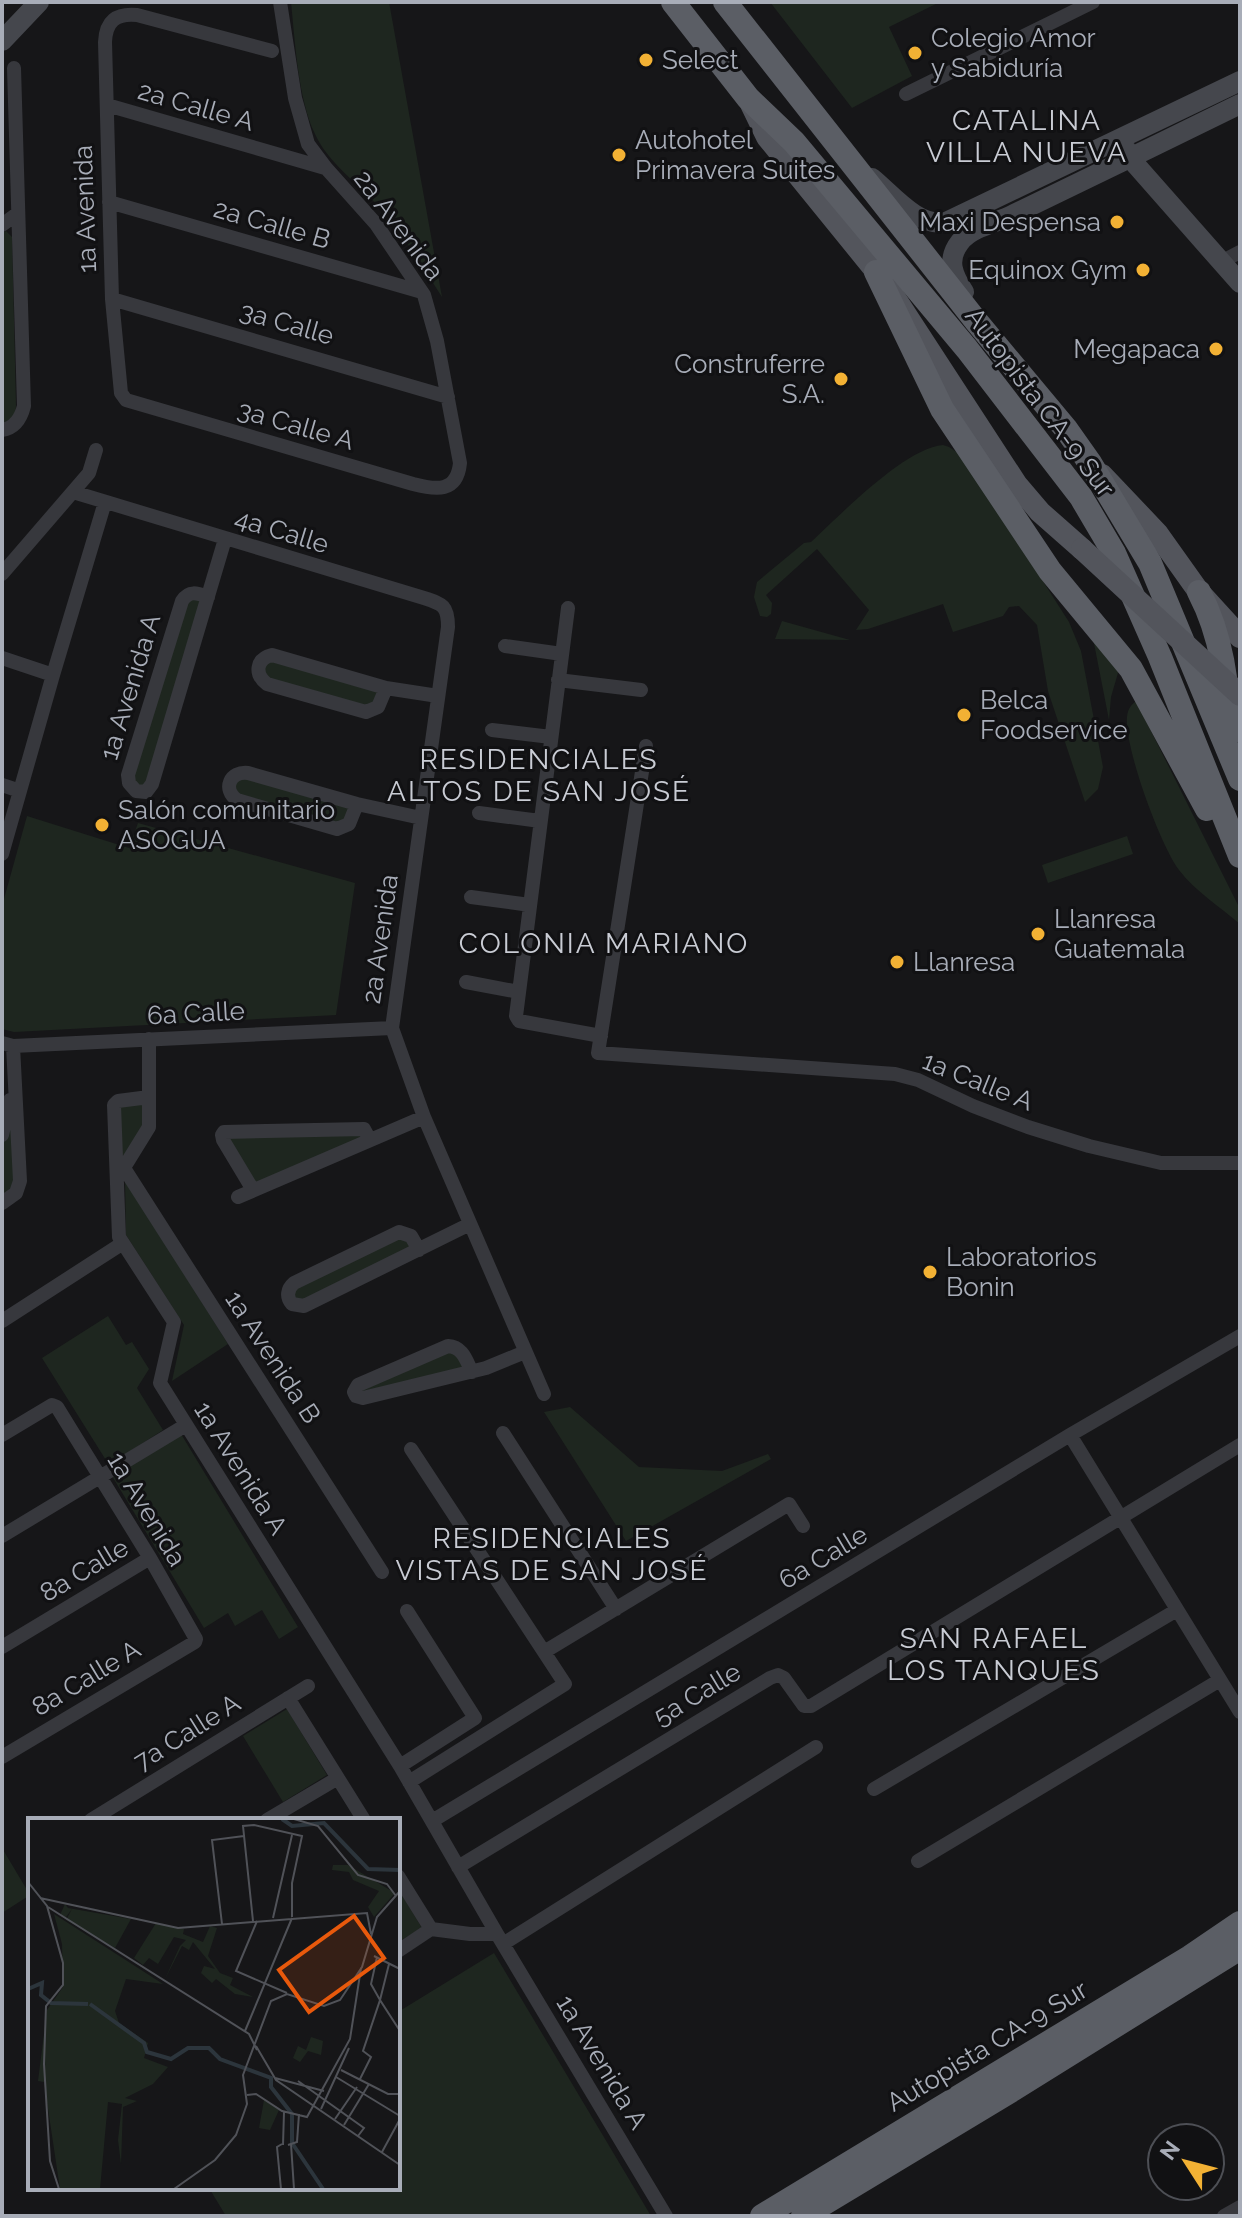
<svg xmlns="http://www.w3.org/2000/svg" width="1242" height="2218" font-family="Raleway,sans-serif">
  <style>
    .green { fill: #1e261f }
    .lines { fill: none; stroke-linecap: round; stroke-linejoin: round }
    .minor { stroke: #37383d; stroke-width: 14 }
    .secondary { stroke: #45474d; stroke-width: 20 }
    .primary { stroke: #53555c; stroke-width: 22 }
    .trunk { stroke: #5b5e65; stroke-width: 24 }
    .primary-bridge { stroke: #53555c; stroke-width: 22 }
    .poi-dot { fill: #f2b134; stroke: #111113; stroke-width: 3 }
    .labels { text-anchor: middle; dominant-baseline: central; stroke-width: 6; stroke-linejoin: round; paint-order: stroke }
    .poi-label { font-size: 26px; fill: #a8adb8; stroke: #111113; text-anchor: start }
    .street-label { font-size: 26px; fill: #a8adb8; stroke: #111113 }
    .neighbourhood-label { font-size: 28px; letter-spacing: 2px; fill: #c9ccd4; stroke: #111113 }
    .inset-river { fill: none; stroke: #2c353c; stroke-width: 4 }
    .inset-road { fill: none; stroke: #505258; stroke-width: 2 }
    .view { fill: #e8590c; fill-opacity: 0.15; stroke: #e8590c; stroke-width: 4 }
    .inset-edge { fill: none; stroke: #a8adb8; stroke-width: 4 }
  </style>
  <rect width="100%" height="100%" fill="#161618"/>
  <path class="green" d="M 291,2 L 389,2 L 442,297 C 422,266 403,234 379,207 C 358,183 328,163 315,134 C 298,99 295,41 291,2 Z
    M 770,2 L 940,2 L 889,27 L 912,76 L 852,108 Z
    M 6,231 L 12,237 L 16,406 C 16,415 11,421 2,423 L 2,233 Z
    M 943,445 L 949,447 L 963,456 L 1069,622 L 1081,651 L 1103,767 L 1098,789 L 1085,802 L 1048,691 L 1037,625 L 1019,606 L 1009,607 L 1003,616 L 953,632 L 943,604 L 868,629 L 856,630 L 869,610 L 817,549 L 766,595 L 772,603 L 771,614 L 767,617 L 760,616 L 754,597 L 757,582 L 804,543 L 811,542 C 840,515 905,448 943,445 Z
    M 208,597 L 146,792 L 128,775 L 182,601 Z
    M 782,621 L 850,640 L 775,639 Z
    M 1092,633 L 1120,666 L 1111,697 L 1109,720 Z
    M 263,659 L 386,688 L 375,710 L 267,684 Z
    M 1136,701 L 1240,909 L 1240,924 C 1220,907 1195,891 1179,870 C 1160,845 1124,746 1127,717 C 1128,709 1130,706 1136,701 Z
    M 233,776 L 357,804 L 346,826 L 237,800 Z
    M 27,816 L 129,848 L 138,823 L 355,883 L 336,1015 L 14,1032 L 2,1029 L 2,906 Z
    M 1127,836 L 1133,854 L 1048,883 L 1042,865 Z
    M 15,1082 L 20,1181 L 2,1203 L 2,1135 Z
    M 149,1097 L 149,1127 L 117,1179 L 116,1102 Z
    M 364,1129 L 370,1140 L 253,1190 L 224,1132 Z
    M 125,1180 L 228,1344 L 172,1381 L 184,1325 L 126,1235 Z
    M 399,1232 L 419,1250 L 300,1306 L 288,1289 Z
    M 108,1316 L 126,1345 L 132,1342 L 149,1369 L 137,1388 L 163,1430 L 109,1465 L 42,1358 Z
    M 448,1346 L 472,1372 L 363,1398 L 355,1388 Z
    M 570,1407 L 639,1467 L 722,1471 L 768,1454 L 771,1459 L 626,1541 L 544,1412 Z
    M 181,1434 L 298,1627 L 279,1639 L 262,1610 L 235,1626 L 228,1613 L 204,1628 L 112,1476 Z
    M 287,1709 L 327,1775 L 283,1802 L 243,1736 Z
    M 2,1848 L 30,1895 L 2,1913 Z
    M 398,1888 L 422,1928 L 398,1942 Z
    M 494,1953 L 651,2216 L 226,2216 L 209,2188 L 398,2188 L 398,2012 Z"/>
  <g class="lines">
    <path class="minor" d="M 272,51 L 137,15 C 116,13 106,21 105,42 L 112,299 L 121,393 L 126,400 L 413,484 C 436,490 457,493 460,463 L 437,341 L 424,295 L 376,224 L 326,168 L 308,144 L 295,98 L 280,2
      M 906,94 L 1093,2
      M 107,105 L 325,168
      M 109,202 L 422,292
      M 2,225 L 18,213
      M 1221,262 L 1240,252
      M 112,299 L 448,397
      M 2,430 C 15,428 21,418 24,406 L 14,68
      M 73,492 L 424,598 C 443,604 448,606 448,627 L 392,1028 L 424,1117 L 544,1394
      M 2,574 L 89,473 L 96,450
      M 208,597 C 197,593 189,590 182,601 L 128,775 L 129,783 L 136,791 L 146,792 L 152,784 L 225,539
      M 568,608 L 516,1016 L 519,1021 L 601,1036
      M 505,646 L 562,654
      M 2,658 L 53,675
      M 558,680 L 641,690
      M 386,688 L 378,707 L 366,712 L 267,684 C 254,674 256,659 272,655 L 386,688 L 438,696
      M 492,730 L 551,737
      M 646,746 L 598,1053 L 895,1074 L 918,1080 L 973,1106 L 1028,1127 L 1089,1146 L 1161,1163 L 1240,1163
      M 2,785 L 20,791
      M 357,804 L 349,824 L 337,829 L 237,800 C 222,789 230,771 248,773 L 357,804 L 421,818
      M 479,813 L 540,821
      M 2,854 L 53,675 L 105,502
      M 471,897 L 530,905
      M 466,982 L 519,992
      M 2,1043 L 13,1046 L 392,1028
      M 149,1097 L 118,1101 L 114,1105 L 119,1237 L 174,1322 L 160,1383 L 400,1766 L 497,1934 L 666,2216
      M 2,1135 L 10,1100
      M 124,1168 L 382,1572
      M 120,1174 L 149,1127 L 149,1039
      M 253,1190 L 223,1140 L 222,1135 L 224,1132 L 364,1129 L 370,1140
      M 238,1197 L 424,1117
      M 2,1203 L 16,1193 L 20,1181 L 13,1046
      M 419,1250 L 411,1236 L 399,1232 L 294,1283 C 287,1289 286,1297 292,1304 L 304,1306 L 470,1224
      M 2,1321 L 123,1243
      M 472,1372 C 466,1360 463,1347 448,1346 L 358,1385 L 354,1392 L 356,1396 L 363,1398 L 486,1368 L 525,1352
      M 503,1433 L 616,1609
      M 2,1435 L 52,1405 L 57,1407 L 150,1558 L 196,1639 L 195,1642 L 2,1757
      M 1070,1435 L 1240,1712
      M 2,1536 L 186,1425
      M 2,1647 L 150,1558
      M 544,1652 L 789,1504 L 803,1526
      M 288,1698 L 364,1820
      M 400,1766 L 475,1718 L 407,1611
      M 409,1782 L 565,1684 L 411,1449
      M 874,1789 L 1177,1610
      M 91,1820 L 308,1686
      M 267,1820 L 338,1778
      M 432,1821 L 1070,1435 L 1240,1336
      M 918,1861 L 1220,1680
      M 458,1867 L 770,1678 L 778,1675 L 784,1678 L 804,1706 L 811,1706 L 1240,1445
      M 398,1876 L 431,1929
      M 503,1944 L 816,1747
      M 398,1951 L 431,1929 L 470,1934 L 497,1934
      M 1224,2216 L 1240,2207"/>
    <path class="secondary" d="M 2,41 L 39,2
      M 1124,146 L 1136,165 L 1240,283
      M 872,178 C 892,194 918,228 946,222 L 1240,81
      M 964,292 C 953,275 946,260 960,242 C 973,226 997,223 1014,214 C 1089,178 1165,141 1240,104"/>
    <path class="primary" d="M 750,102 L 767,137 L 884,281 L 1017,485 L 1040,512 L 1082,549
      M 1102,475 L 1157,533 L 1199,592 L 1240,637"/>
    <path class="trunk" d="M 673,2 L 748,98 L 794,142 L 967,349 L 1081,497 L 1114,553 L 1160,657 L 1240,856
      M 725,2 L 976,321 L 1066,429 L 1090,463 L 1150,563 L 1240,779
      M 876,272 L 942,409 L 1050,571 L 1131,669 L 1207,809
      M 1199,592 C 1222,636 1228,684 1229,734
      M 762,2216 L 1190,1957 L 1240,1923
      M 803,2216 L 1012,2090 L 1240,1948"/>
    <path class="primary-bridge" d="M 1082,549 L 1240,695"/>
  </g>
  <g class="poi-dot">
    <circle cx="915" cy="53" r="8"/>
    <circle cx="646" cy="60" r="8"/>
    <circle cx="619" cy="155" r="8"/>
    <circle cx="1117" cy="222" r="8"/>
    <circle cx="1143" cy="270" r="8"/>
    <circle cx="1216" cy="349" r="8"/>
    <circle cx="841" cy="379" r="8"/>
    <circle cx="964" cy="715" r="8"/>
    <circle cx="102" cy="825" r="8"/>
    <circle cx="1038" cy="934" r="8"/>
    <circle cx="897" cy="962" r="8"/>
    <circle cx="930" cy="1272" r="8"/>
  </g>
  <g class="labels">
    <g class="poi-label">
      <text x="931" y="38">Colegio Amor<tspan x="931" dy="30">y Sabiduría</tspan></text>
      <text x="662" y="60">Select</text>
      <text x="635" y="140">Autohotel<tspan x="635" dy="30">Primavera Suites</tspan></text>
      <text x="1101" y="222" text-anchor="end">Maxi Despensa</text>
      <text x="1127" y="270" text-anchor="end">Equinox Gym</text>
      <text x="1200" y="349" text-anchor="end">Megapaca</text>
      <text x="825" y="364" text-anchor="end">Construferre<tspan x="825" dy="30">S.A.</tspan></text>
      <text x="980" y="700">Belca<tspan x="980" dy="30">Foodservice</tspan></text>
      <text x="118" y="810">Salón comunitario<tspan x="118" dy="30">ASOGUA</tspan></text>
      <text x="1054" y="919">Llanresa<tspan x="1054" dy="30">Guatemala</tspan></text>
      <text x="913" y="962">Llanresa</text>
      <text x="946" y="1257">Laboratorios<tspan x="946" dy="30">Bonin</tspan></text>
    </g>
    <g class="street-label">
      <text transform="translate(196 106) rotate(16)">2a Calle A</text>
      <text transform="translate(85 209) rotate(-92)">1a Avenida</text>
      <text transform="translate(272 224) rotate(16)">2a Calle B</text>
      <text transform="translate(399 225) rotate(53)">2a Avenida</text>
      <text transform="translate(287 323) rotate(16)">3a Calle</text>
      <text transform="translate(1040 402) rotate(53)">Autopista CA-9 Sur</text>
      <text transform="translate(296 425) rotate(16)">3a Calle A</text>
      <text transform="translate(282 531) rotate(17)">4a Calle</text>
      <text transform="translate(130 687) rotate(-73)">1a Avenida A</text>
      <text transform="translate(380 939) rotate(-82)">2a Avenida</text>
      <text transform="translate(196 1013) rotate(-3)">6a Calle</text>
      <text transform="translate(978 1081) rotate(22)">1a Calle A</text>
      <text transform="translate(273 1357) rotate(57)">1a Avenida B</text>
      <text transform="translate(241 1468) rotate(58)">1a Avenida A</text>
      <text transform="translate(147 1509) rotate(59)">1a Avenida</text>
      <text transform="translate(823 1557) rotate(-31)">6a Calle</text>
      <text transform="translate(84 1570) rotate(-31)">8a Calle</text>
      <text transform="translate(86 1678) rotate(-31)">8a Calle A</text>
      <text transform="translate(697 1694) rotate(-31)">5a Calle</text>
      <text transform="translate(187 1732) rotate(-32)">7a Calle A</text>
      <text transform="translate(987 2046) rotate(-31)">Autopista CA-9 Sur</text>
      <text transform="translate(602 2062) rotate(59)">1a Avenida A</text>
    </g>
    <g class="neighbourhood-label">
      <text x="1027" y="120">CATALINA<tspan x="1027" dy="32">VILLA NUEVA</tspan></text>
      <text x="539" y="759">RESIDENCIALES<tspan x="539" dy="32">ALTOS DE SAN JOSÉ</tspan></text>
      <text x="604" y="943">COLONIA MARIANO</text>
      <text x="552" y="1538">RESIDENCIALES<tspan x="552" dy="32">VISTAS DE SAN JOSÉ</tspan></text>
      <text x="994" y="1638">SAN RAFAEL<tspan x="994" dy="32">LOS TANQUES</tspan></text>
    </g>
  </g>
  <g transform="translate(28 1818)">
    <rect width="372" height="372" fill="#161618"/>
    <path d="M 305,47 L 320,47 L 367,75 L 346,99 L 340,89 L 351,73 L 325,62 L 321,54 L 304,52 ZM 37,86 L 40,90 L 103,101 L 87,130 L 38,102 L 44,91 L 38,99 L 32,97 ZM 26,96 L 135,166 L 98,161 L 87,193 L 91,205 L 120,225 L 116,240 L 140,249 L 125,266 L 97,280 L 109,283 L 95,289 L 93,346 L 90,322 L 94,286 L 80,284 L 72,371 L 32,371 L 16,264 L 10,263 L 19,192 L 35,169 L 34,126 ZM 128,105 L 156,111 L 155,116 L 175,124 L 182,108 L 189,110 L 180,138 L 192,155 L 205,160 L 202,167 L 225,179 L 207,176 L 188,161 L 184,165 L 173,155 L 176,148 L 187,151 L 165,124 L 161,132 L 154,128 L 137,161 L 152,128 L 158,122 L 146,119 L 130,146 L 121,140 L 115,147 L 106,140 ZM 283,219 L 295,223 L 293,237 L 280,233 L 272,244 L 265,240 L 270,228 L 278,232 ZM 236,282 L 251,292 L 242,312 L 231,310 Z" fill="#1e261f"/>
    <path class="inset-river" d="M 254,1 L 264,8 L 296,5 L 340,51 L 372,52M 0,171 L 14,165 L 13,177 L 23,185 L 60,186M 62,186 L 116,225 L 119,234 L 143,241 L 160,230 L 181,230 L 192,241 L 243,260 L 243,269 L 264,296 L 264,325 L 295,371"/>
    <path class="inset-road" d="M 266,1 L 290,8 L 330,57 L 359,66 L 368,78M 0,64 L 19,88 L 35,145 L 35,167 L 18,188 L 16,246 L 22,343 L 31,371M 12,80 L 150,110 L 339,95 L 343,116M 20,89 L 221,216 L 229,232M 245,100 L 264,17M 225,103 L 215,8 L 226,7 L 274,18 L 264,65 L 264,99M 229,103 L 208,153 L 259,175M 194,106 L 184,22 L 216,18M 346,138 L 372,151M 361,146 L 352,182 L 372,213M 217,213 L 264,100M 228,228 L 248,262 L 372,347M 313,252 L 360,276 L 372,276M 308,259 L 372,298M 247,260 L 296,273M 332,261 L 343,239 L 335,233 L 352,182 L 343,166 L 349,139M 270,263 L 336,310 L 330,318M 219,277 L 228,276 L 254,293 L 279,299 L 322,221 L 333,150M 293,291 L 321,230M 307,301 L 329,269M 316,307 L 341,266M 263,326 L 266,371M 255,327 L 256,294M 260,327 L 269,324 L 271,296M 354,334 L 372,301M 146,371 L 187,342 L 208,317 L 219,286 L 215,257 L 243,183 L 259,176 L 296,188 L 312,182 L 334,149 L 349,99 L 372,73M 253,371 L 249,329 L 254,326"/>
    <path class="view" d="M 326,98 L 356,140 L 281,194 L 251,152 Z"/>
    <rect width="372" height="372" class="inset-edge"/>
  </g>
  <rect width="1242" height="2218" fill="none" stroke="#a8adb8" stroke-width="8"/>
  <g transform="translate(1186 2162) rotate(306)"><circle r="38" fill="#111113" stroke="#4d4f55" stroke-width="2"/>
  <path d="M0-6L14 30L0 20L-14 30Z" fill="#f2b134"/>
  <text y="-12" font-size="22" font-weight="bold" text-anchor="middle" fill="#a8adb8">N</text>
  </g>
</svg>
